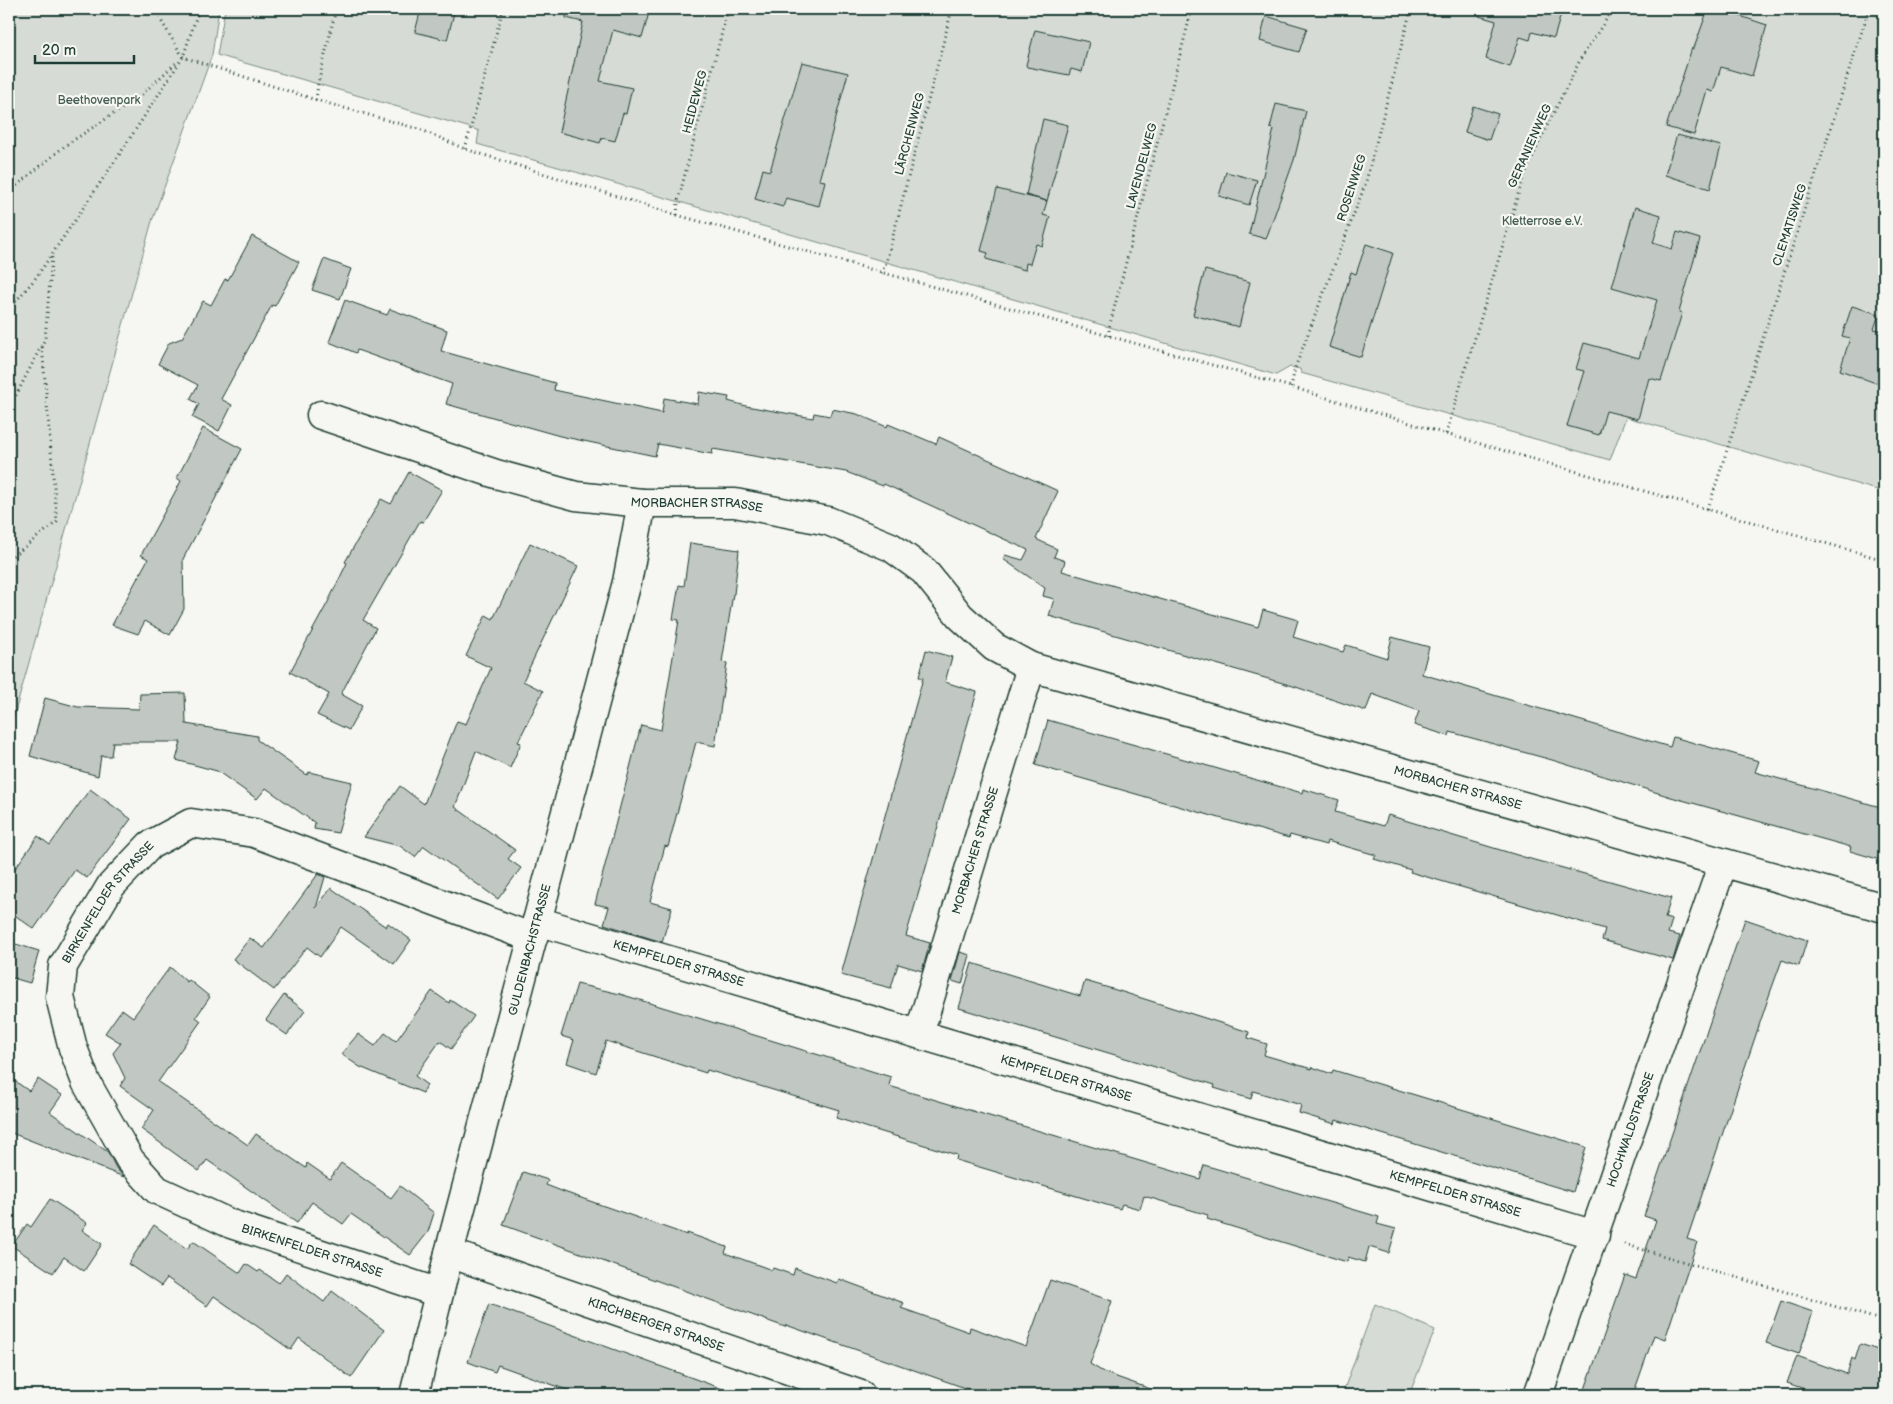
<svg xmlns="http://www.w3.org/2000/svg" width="1893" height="1404" font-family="'Balsamiq Sans',sans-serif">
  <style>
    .green { fill: #d6dbd6; stroke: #7a8c85 }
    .building { fill: #c1c8c3; stroke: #1f3d34 }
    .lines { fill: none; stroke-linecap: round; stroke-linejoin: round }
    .minor-casing { stroke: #1f3d34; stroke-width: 31 }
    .path { stroke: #1f3d34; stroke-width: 3; stroke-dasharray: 1 4; stroke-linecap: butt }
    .minor { stroke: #f6f6f2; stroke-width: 28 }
    .labels { text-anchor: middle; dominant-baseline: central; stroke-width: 4.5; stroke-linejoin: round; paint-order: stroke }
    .park-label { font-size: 12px; fill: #445d54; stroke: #f6f6f2 }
    .street-label { font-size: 12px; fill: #1f3d34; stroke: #f6f6f2 }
  </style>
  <rect width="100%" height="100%" fill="#f6f6f2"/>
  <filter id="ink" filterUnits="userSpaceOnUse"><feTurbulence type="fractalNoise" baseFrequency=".02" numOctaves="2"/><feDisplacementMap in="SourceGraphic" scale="10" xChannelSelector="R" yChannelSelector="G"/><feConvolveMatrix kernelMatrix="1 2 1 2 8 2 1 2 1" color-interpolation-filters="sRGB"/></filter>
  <g filter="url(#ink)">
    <path class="green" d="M 9,9 L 219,9 L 212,55 L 152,221 L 9,734 Z
      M 225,9 L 1884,9 L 1884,492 L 1626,417 L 1610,460 L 1301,373 L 1300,369 L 1290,367 L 1276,375 C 1009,299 743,219 477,144 L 479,131 L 471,128 L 217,55 Z
      M 1375,1304 L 1435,1330 L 1409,1395 L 1342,1395 Z"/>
    <path class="building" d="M 421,9 L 455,9 L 447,40 L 415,32 Z
      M 567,9 L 650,9 L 642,38 L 613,30 L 600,81 L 632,88 L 626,114 L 623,113 L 615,141 L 602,138 L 600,143 L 559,132 L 583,22 L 566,18 Z
      M 1480,9 L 1543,9 L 1561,14 L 1554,38 L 1532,32 L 1530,40 L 1520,37 L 1510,67 L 1486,59 L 1496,21 L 1479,16 Z
      M 1708,9 L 1719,9 L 1767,25 L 1752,76 L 1721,67 L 1713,92 L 1707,90 L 1694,135 L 1666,127 L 1692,48 L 1694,48 Z
      M 1266,16 L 1307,28 L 1299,52 L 1260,41 Z
      M 1035,30 L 1089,42 L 1082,72 L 1071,69 L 1069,75 L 1027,67 L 1026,65 Z
      M 802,62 L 848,73 L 819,180 L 825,181 L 819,206 L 786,198 L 783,207 L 755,199 L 763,169 L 770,171 Z
      M 1276,104 L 1306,111 L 1294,160 L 1266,239 L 1249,234 L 1274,129 L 1270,128 Z
      M 1473,106 L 1498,114 L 1489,140 L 1465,132 Z
      M 1043,119 L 1068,125 L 1047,201 L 1026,195 Z
      M 1677,135 L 1721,146 L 1710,189 L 1665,175 Z
      M 1226,172 L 1257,180 L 1249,205 L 1219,196 Z
      M 997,189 L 1047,201 L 1043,215 L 1050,217 L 1042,246 L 1036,244 L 1030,264 L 1026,263 L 1025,270 L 986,259 L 988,253 L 981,251 Z
      M 1635,207 L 1661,215 L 1653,243 L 1672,249 L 1677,232 L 1700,239 L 1679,312 L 1682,313 L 1661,381 L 1649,378 L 1638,419 L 1606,411 L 1599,435 L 1567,426 L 1584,371 L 1576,369 L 1584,343 L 1639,358 L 1657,300 L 1612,287 Z
      M 252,236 L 299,262 L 275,306 L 272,305 L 221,399 L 232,405 L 219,431 L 192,417 L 199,404 L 190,399 L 198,385 L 158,364 L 169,343 L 182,338 L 203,301 L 211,305 L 225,279 L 228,280 Z
      M 1366,244 L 1393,253 L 1361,357 L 1329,347 L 1351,272 L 1356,274 Z
      M 324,259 L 351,269 L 340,299 L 312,290 Z
      M 1205,270 L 1250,282 L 1239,327 L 1193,315 Z
      M 345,300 L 387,315 L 390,309 L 447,330 L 441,351 L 555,383 L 554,390 L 662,413 L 664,398 L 698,404 L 699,392 L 729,397 L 728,401 L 746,406 L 813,418 L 814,413 L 830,416 L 832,409 L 857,414 L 887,427 L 888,424 L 936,444 L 939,437 L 1058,491 L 1036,539 L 1057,549 L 1054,557 L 1065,561 L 1062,571 L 1258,627 L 1263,610 L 1298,620 L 1293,637 L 1343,652 L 1346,645 L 1387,658 L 1392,637 L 1429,647 L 1422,674 L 1670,747 L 1673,737 L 1759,761 L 1755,772 L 1884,808 L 1884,861 L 1850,851 L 1851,847 L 1671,797 L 1552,760 L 1450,732 L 1449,736 L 1414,725 L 1419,711 L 1372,694 L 1366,711 L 1293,686 L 1049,616 L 1054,599 L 1043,596 L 1045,588 L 1003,559 L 1005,555 L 1023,560 L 1028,550 L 884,484 L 883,486 L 846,472 L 713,449 L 712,454 L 658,444 L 655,456 L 560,436 L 446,404 L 452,384 L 357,350 L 356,353 L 329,342 Z
      M 1852,306 L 1879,314 L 1874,329 L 1884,331 L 1884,386 L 1840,370 L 1850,338 L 1842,336 Z
      M 203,428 L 242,449 L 183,559 L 184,609 L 170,635 L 145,621 L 138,634 L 112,625 L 148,559 L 141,555 L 181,481 L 177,478 Z
      M 409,472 L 442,490 L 423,522 L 420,521 L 363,620 L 376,628 L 341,694 L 362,706 L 349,730 L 317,715 L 329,694 L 290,672 L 328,602 L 347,563 L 345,562 L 381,499 L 391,504 Z
      M 530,543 L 578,566 L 523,681 L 543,691 L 518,742 L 521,743 L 510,768 L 476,751 L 455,807 L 515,850 L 508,859 L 521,868 L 498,899 L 424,846 L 415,857 L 400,846 L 364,837 L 400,786 L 424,804 L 457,721 L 466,724 L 491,668 L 466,656 L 486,615 L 493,619 Z
      M 690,543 L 739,550 L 734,594 L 733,594 L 722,662 L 727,663 L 715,746 L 696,742 L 668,847 L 665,846 L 650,902 L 672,908 L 662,942 L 604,924 L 609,907 L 595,904 L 641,725 L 661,730 L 679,620 L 673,619 L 679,585 L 684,586 Z
      M 926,650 L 952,657 L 945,682 L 977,692 L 906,936 L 930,943 L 922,971 L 898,964 L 891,988 L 841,975 L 923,678 L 919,677 Z
      M 185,693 L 186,724 L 257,736 L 257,740 L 307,775 L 309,772 L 352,782 L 338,833 L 314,829 L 315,823 L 266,788 L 257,799 L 217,771 L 176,760 L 181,742 L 113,742 L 111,756 L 101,756 L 98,776 L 30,756 L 45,698 L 78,707 L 139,709 L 140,694 Z
      M 1048,720 L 1302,793 L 1303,789 L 1339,800 L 1335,812 L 1384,826 L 1388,815 L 1424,826 L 1424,827 L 1527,858 L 1671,898 L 1665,918 L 1672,920 L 1668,933 L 1680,936 L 1673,960 L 1602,940 L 1605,929 L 1410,872 L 1411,870 L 1374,859 L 1376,855 L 1327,841 L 1326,845 L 1290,835 L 1289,838 L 1035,765 Z
      M 90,789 L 131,819 L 87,878 L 75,870 L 34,929 L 9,911 L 9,877 L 38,836 L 50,845 Z
      M 318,874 L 325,877 L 316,908 L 331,888 L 386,927 L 388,923 L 411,940 L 394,964 L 341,927 L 320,957 L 307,947 L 274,990 L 233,959 L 250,938 L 264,948 Z
      M 1745,919 L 1807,940 L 1799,966 L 1782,960 L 1770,993 L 1687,1239 L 1697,1242 L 1665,1339 L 1654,1335 L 1633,1395 L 1583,1395 L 1625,1275 L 1636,1279 L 1656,1220 L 1644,1216 Z
      M 9,942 L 39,951 L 30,983 L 9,977 Z
      M 960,952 L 970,955 L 962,984 L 952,981 Z
      M 972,963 L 1080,996 L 1085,981 L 1116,990 L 1249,1032 L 1248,1038 L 1267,1044 L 1264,1055 L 1312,1069 L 1312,1067 L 1332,1074 L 1333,1070 L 1586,1147 L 1573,1192 L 1336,1120 L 1335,1124 L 1299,1113 L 1301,1105 L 1253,1091 L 1251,1099 L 1214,1088 L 1215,1085 L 959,1008 Z
      M 170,967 L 187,982 L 189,980 L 210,997 L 196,1017 L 201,1021 L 158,1082 L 248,1145 L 256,1134 L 306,1168 L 307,1163 L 330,1179 L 341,1163 L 391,1198 L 400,1186 L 434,1213 L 428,1232 L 410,1255 L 351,1214 L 343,1224 L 312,1202 L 297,1223 L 207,1160 L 199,1171 L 141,1129 L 154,1110 L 120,1086 L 125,1078 L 113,1053 L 121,1043 L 105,1033 L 122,1009 L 133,1017 Z
      M 577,984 L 620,994 L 891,1077 L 889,1086 L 1200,1179 L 1204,1165 L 1379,1217 L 1377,1224 L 1396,1229 L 1389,1253 L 1369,1247 L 1365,1262 L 1348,1257 L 1347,1262 L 1207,1219 L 1208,1215 L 1144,1196 L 1140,1209 L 1122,1204 L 1120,1209 L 956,1160 L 957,1155 L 836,1118 L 839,1110 L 707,1070 L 706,1073 L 606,1041 L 596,1073 L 567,1063 L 574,1040 L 561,1036 Z
      M 432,991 L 449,1003 L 450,1000 L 474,1016 L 451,1049 L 440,1041 L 415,1076 L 427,1085 L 423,1093 L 360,1067 L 341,1054 L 358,1034 L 375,1046 L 385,1033 L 396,1041 Z
      M 284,995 L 305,1011 L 287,1035 L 266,1020 Z
      M 9,1077 L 29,1091 L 38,1079 L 62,1095 L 50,1112 L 108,1152 L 116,1168 L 124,1177 L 9,1132 Z
      M 523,1172 L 548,1180 L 546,1185 L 564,1192 L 687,1235 L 687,1233 L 727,1247 L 725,1253 L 772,1270 L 773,1268 L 793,1275 L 795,1268 L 837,1283 L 839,1279 L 904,1303 L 901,1308 L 969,1332 L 970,1327 L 1026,1347 L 1050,1280 L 1112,1301 L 1090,1364 L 1105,1373 L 1159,1392 L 1158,1395 L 985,1395 L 786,1325 L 785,1327 L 503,1225 Z
      M 50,1199 L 87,1223 L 82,1230 L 102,1244 L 84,1271 L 64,1257 L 53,1273 L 12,1246 L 27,1224 L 31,1227 Z
      M 154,1225 L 187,1249 L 193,1241 L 240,1273 L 246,1264 L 258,1272 L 260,1270 L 279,1283 L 286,1273 L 324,1302 L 332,1291 L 384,1330 L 351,1378 L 299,1338 L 291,1350 L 214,1296 L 207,1306 L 167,1278 L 161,1286 L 128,1264 Z
      M 1781,1301 L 1813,1312 L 1799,1354 L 1766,1343 Z
      M 489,1304 L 731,1392 L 730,1395 L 581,1395 L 498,1365 L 495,1372 L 468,1362 Z
      M 1860,1344 L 1884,1352 L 1884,1395 L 1822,1395 L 1787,1383 L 1797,1356 L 1847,1374 L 1852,1358 L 1855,1360 Z"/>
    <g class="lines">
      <g class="minor-casing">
        <g id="minor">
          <path id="s1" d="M 321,415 L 496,474 L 576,496 L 642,503 L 735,503 L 828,521 L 891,547 L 924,571 L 960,616 L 994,647 L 1031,667 L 1884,908"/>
          <path id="s2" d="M 537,921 L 1595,1235"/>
          <path id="s3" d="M 919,1034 L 1031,667"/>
          <path id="s4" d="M 449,1253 L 861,1395"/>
          <path id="s5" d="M 439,1293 L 231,1224 L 157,1190 L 130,1160 L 86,1082 L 73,1048 L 60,997 L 63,966 L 110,887 L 150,845 L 191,823 L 254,833 L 533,938"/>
          <path id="s6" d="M 414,1395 L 449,1253 L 627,582 L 642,503"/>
          <path id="s7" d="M 1538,1395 L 1723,863"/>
        </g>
      </g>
      <path class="path" d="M 154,9 L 183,57 L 316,100 L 422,130 L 465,149 L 677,215 L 1291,387 L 1446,434 L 1884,560
        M 316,100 L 318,84 L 336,9
        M 465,149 L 503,9
        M 9,192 L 66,145 L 138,98 L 178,61
        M 677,215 L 678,201 L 728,9
        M 881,273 L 886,263 L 952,9
        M 9,309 L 35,279 L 119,155 L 183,57 L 199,9
        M 1109,336 L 1109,328 L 1192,9
        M 1291,387 L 1295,368 L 1365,185 L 1411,9
        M 9,409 L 45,339 L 52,256
        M 1446,434 L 1523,178 L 1544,132 L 1581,58 L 1613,9
        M 1708,509 L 1869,9
        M 9,559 L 57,522 L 42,345
        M 1624,1244 L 1884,1321"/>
      <use href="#minor" class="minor"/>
    </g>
  </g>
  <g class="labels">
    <g class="park-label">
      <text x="99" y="100">Beethovenpark</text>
      <text x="1542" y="221">Kletterrose e.V.</text>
    </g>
    <g class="street-label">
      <text transform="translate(695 102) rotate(-75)">HEIDEWEG</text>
      <text transform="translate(910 134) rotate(-75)">LÄRCHENWEG</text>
      <text transform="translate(1530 146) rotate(-66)">GERANIENWEG</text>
      <text transform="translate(1142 166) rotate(-75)">LAVENDELWEG</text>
      <text transform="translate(1352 188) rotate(-72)">ROSENWEG</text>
      <text transform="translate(1790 225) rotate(-72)">CLEMATISWEG</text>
      <text stroke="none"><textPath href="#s1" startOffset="389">MORBACHER STRASSE</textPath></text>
      <text stroke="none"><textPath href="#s1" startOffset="1220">MORBACHER STRASSE</textPath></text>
      <text stroke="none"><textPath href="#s3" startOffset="192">MORBACHER STRASSE</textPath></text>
      <text stroke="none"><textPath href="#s5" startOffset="629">BIRKENFELDER STRASSE</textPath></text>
      <text stroke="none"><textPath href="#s6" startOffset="460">GULDENBACHSTRASSE</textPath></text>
      <text stroke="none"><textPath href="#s2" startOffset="148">KEMPFELDER STRASSE</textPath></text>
      <text stroke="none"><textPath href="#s2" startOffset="552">KEMPFELDER STRASSE</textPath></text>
      <text stroke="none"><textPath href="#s7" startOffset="281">HOCHWALDSTRASSE</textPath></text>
      <text stroke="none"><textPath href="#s2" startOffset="958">KEMPFELDER STRASSE</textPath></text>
      <text transform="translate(312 1251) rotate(18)">BIRKENFELDER STRASSE</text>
      <text stroke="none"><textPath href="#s4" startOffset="219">KIRCHBERGER STRASSE</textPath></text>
    </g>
  </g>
  <rect width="1893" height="1404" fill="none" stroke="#f6f6f2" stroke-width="30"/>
  <rect x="15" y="15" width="1863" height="1374" fill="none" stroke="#1f3d34" stroke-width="2" filter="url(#ink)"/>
  <path d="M35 55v8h99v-8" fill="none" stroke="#1f3d34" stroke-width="2.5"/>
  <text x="42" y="55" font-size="15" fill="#1f3d34" stroke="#f6f6f2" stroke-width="4" paint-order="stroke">20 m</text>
</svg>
